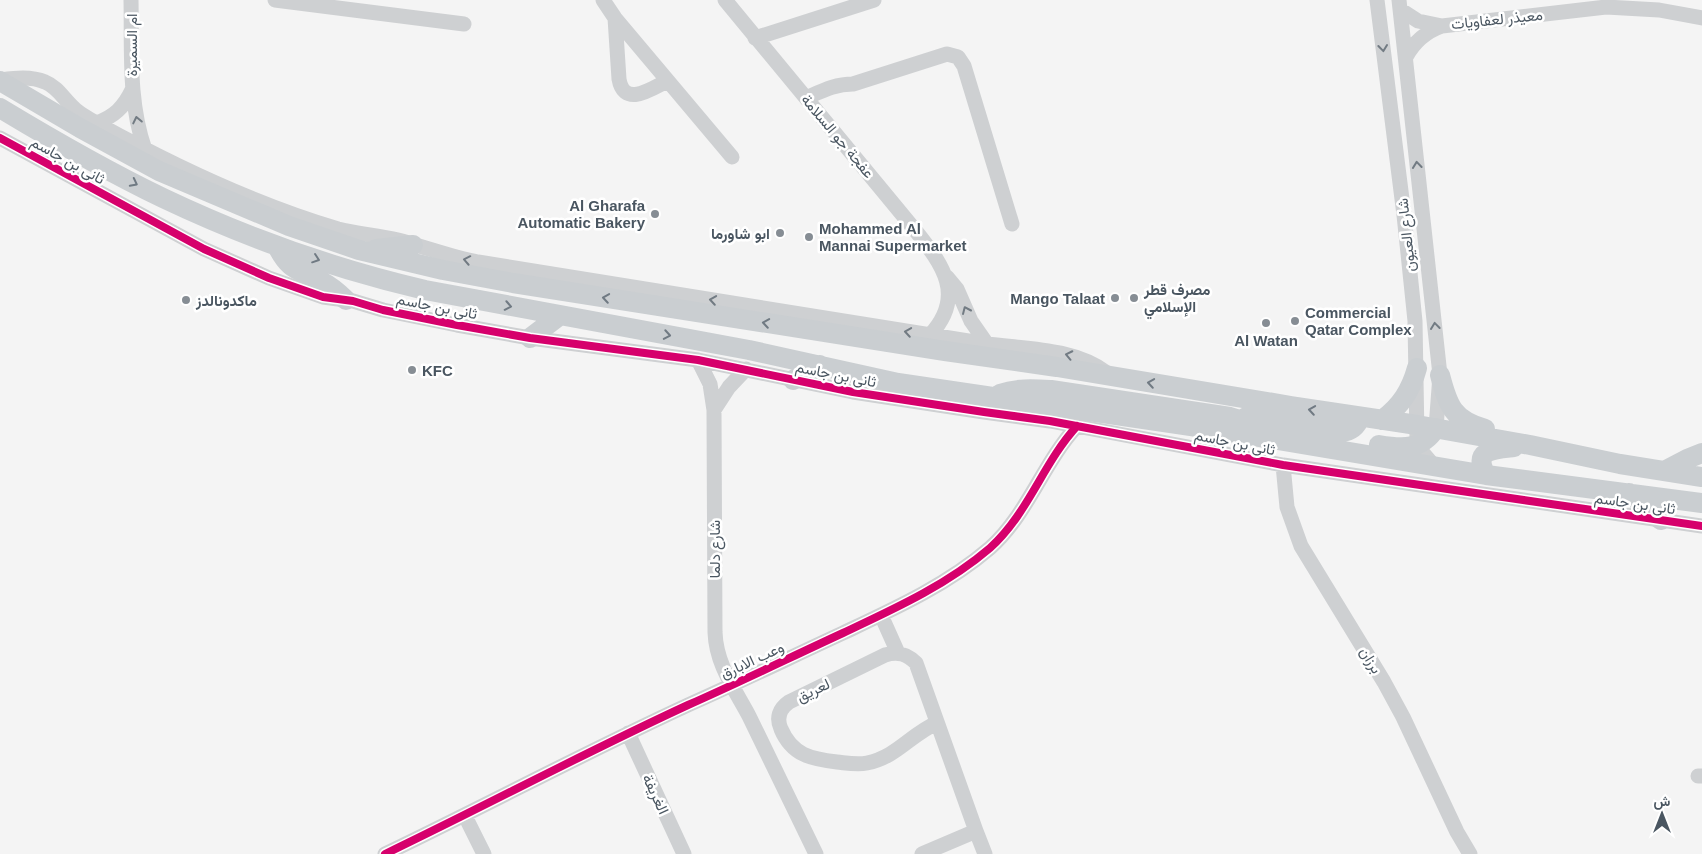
<svg xmlns="http://www.w3.org/2000/svg" width="1702" height="854" font-family="Arial,Vazirmatn,sans-serif">
  <style>
    .lines { fill: none; stroke-linecap: round; stroke-linejoin: round }
    .minor { stroke: #ced0d2; stroke-width: 15 }
    .major { stroke: #caced1; stroke-width: 20 }
    .cycleway-casing { stroke: #fff; stroke-width: 11 }
    .cycleway { stroke: #d6006c; stroke-width: 8 }
    .oneway { stroke: #727b83 }
    .oneway2 { stroke: #707a83 }
    .poi-dot { fill: #868d94; stroke: #fff; stroke-width: 2 }
    .labels { text-anchor: middle; dominant-baseline: central; stroke-width: 5; stroke-linejoin: round; paint-order: stroke }
    .street-label { font-size: 15px; fill: #4a5661; stroke: #fff }
    .poi-label { font-size: 15px; font-weight: bold; fill: #4a5661; stroke: #fff; text-anchor: start }
  </style>
  <rect width="100%" height="100%" fill="#f4f4f4"/>
  <g class="lines">
    <path class="minor" d="M 131,0 C 132,51 128,101 145,150
      M 275,0 L 464,24
      M 603,0 L 615,18 L 732,157
      M 725,0 L 915,230 C 943,265 966,296 930,335
      M 1377,0 L 1404,215 L 1415,321 L 1417,438 L 1422,452 L 1434,466
      M 1399,0 L 1440,375 L 1436,428
      M 1401,10 L 1418,21 L 1442,26 L 1606,7 L 1659,10 L 1702,18
      M 615,18 L 619,79 C 624,108 651,89 667,81
      M 755,38 L 874,0
      M 1406,57 C 1414,42 1425,32 1442,26
      M 0,80 C 15,78 31,76 45,82 C 58,87 65,101 76,110 C 82,115 91,120 98,124 C 174,166 254,204 338,229 C 357,234 378,235 398,240 C 425,247 451,257 478,262 L 987,344 C 1026,349 1074,348 1107,373
      M 806,98 C 822,91 835,84 853,84 L 947,54 L 958,57 L 964,66 L 1012,224
      M 96,123 C 114,117 124,107 132,90
      M 0,138 L 204,249 L 269,278 L 323,297 L 353,301 L 383,310 L 457,325 L 530,338 L 698,360 L 853,392 L 984,412 L 1050,421 L 1283,465 L 1702,526
      M 947,277 L 957,289 L 971,321 L 987,344
      M 698,360 L 710,384 L 714,410 L 715,632 C 716,664 734,688 749,716 C 771,762 794,808 816,854
      M 714,410 L 729,387 L 746,369
      M 1283,465 L 1287,507 L 1301,546 L 1384,682 L 1403,717 L 1457,832 L 1470,854
      M 881,615 L 898,653
      M 937,723 C 911,734 897,757 867,763 C 857,765 847,763 837,762 C 811,759 792,755 781,729 C 776,718 779,709 789,702 L 885,655 C 898,651 907,654 916,663 L 976,831 L 985,854
      M 628,733 L 684,854
      M 1698,776 L 1702,776
      M 465,816 L 484,854
      M 385,854 C 487,805 586,752 688,705 C 740,682 791,657 843,633 C 894,609 947,585 990,548 C 1028,514 1043,463 1077,426
      M 922,854 L 976,831"/>
    <path class="major" d="M 0,81 L 80,128 L 159,171 L 289,226 L 359,250 L 443,270 L 513,283 L 945,351 L 1057,367 L 1291,406 L 1417,425 L 1530,445 L 1620,464 L 1702,477
      M 0,108 C 53,140 107,171 163,198 C 247,238 335,269 425,290 L 749,350 L 898,383 L 1218,430 L 1486,475 L 1702,503
      M 277,246 C 290,272 298,269 321,281 C 331,286 339,293 346,300
      M 376,249 L 413,245
      M 530,338 L 559,316
      M 1440,375 C 1448,406 1453,420 1485,429
      M 793,380 L 820,365
      M 1000,394 C 1017,388 1033,389 1051,390 L 1230,417 L 1260,426
      M 1246,417 L 1341,432 C 1351,431 1357,426 1360,417
      M 1382,420 C 1401,406 1411,390 1417,368
      M 1379,445 C 1403,449 1422,450 1436,428
      M 1664,471 L 1687,459 L 1702,453
      M 1486,475 C 1472,449 1495,449 1514,447
      M 1629,493 L 1661,520"/>
    <g class="cycleway-casing">
      <path id="cycleway" d="M 0,138 L 204,249 L 269,278 L 323,297 L 353,301 L 383,310 L 457,325 L 530,338 L 698,360 L 853,392 L 984,412 L 1050,421 L 1283,465 L 1702,526
        M 385,854 C 487,805 586,752 688,705 C 740,682 791,657 843,633 C 894,609 947,585 990,548 C 1028,514 1043,463 1077,426"/>
    </g>
    <use href="#cycleway" class="cycleway"/>
  </g>
  <defs><path id="oneway-chevron" d="M-2-3.5L2.5 0L-2 3.5" fill="none" stroke-width="1.6" stroke-linecap="round" stroke-linejoin="round" transform="scale(1.25)"/></defs>
  <g class="oneway">
    <use href="#oneway-chevron" transform="translate(1383 48) rotate(83)"/>
    <use href="#oneway-chevron" transform="translate(137 120) rotate(-102)"/>
    <use href="#oneway-chevron" transform="translate(1417 165) rotate(-96)"/>
    <use href="#oneway-chevron" transform="translate(467 260) rotate(-169)"/>
    <use href="#oneway-chevron" transform="translate(713 300) rotate(-171)"/>
    <use href="#oneway-chevron" transform="translate(966 310) rotate(-114)"/>
    <use href="#oneway-chevron" transform="translate(1435 326) rotate(-97)"/>
    <use href="#oneway-chevron" transform="translate(908 332) rotate(-171)"/>
    <use href="#oneway-chevron" transform="translate(1069 355) rotate(-168)"/>
  </g>
  <g class="oneway2">
    <use href="#oneway-chevron" transform="translate(134 183) rotate(27)"/>
    <use href="#oneway-chevron" transform="translate(316 259) rotate(19)"/>
    <use href="#oneway-chevron" transform="translate(606 298) rotate(-171)"/>
    <use href="#oneway-chevron" transform="translate(508 306) rotate(11)"/>
    <use href="#oneway-chevron" transform="translate(766 323) rotate(-171)"/>
    <use href="#oneway-chevron" transform="translate(667 335) rotate(10)"/>
    <use href="#oneway-chevron" transform="translate(1151 383) rotate(-171)"/>
    <use href="#oneway-chevron" transform="translate(1312 410) rotate(-171)"/>
  </g>
  <g class="poi-dot">
    <circle cx="655" cy="214" r="5"/>
    <circle cx="780" cy="233" r="5"/>
    <circle cx="809" cy="237" r="5"/>
    <circle cx="1115" cy="298" r="5"/>
    <circle cx="1134" cy="298" r="5"/>
    <circle cx="186" cy="300" r="5"/>
    <circle cx="1295" cy="321" r="5"/>
    <circle cx="1266" cy="323" r="5"/>
    <circle cx="412" cy="370" r="5"/>
  </g>
  <g class="labels">
    <g class="street-label">
      <text transform="translate(1497 19) rotate(-6)">معيذر لعفاويات</text>
      <text transform="translate(131 45) rotate(-90)">ام السميرة</text>
      <text transform="translate(838 136) rotate(50)">عفجة جو السلامة</text>
      <text transform="translate(68 160) rotate(29)">ثانى بن جاسم</text>
      <text transform="translate(1406 235) rotate(-96)">شارع العيون</text>
      <text transform="translate(437 306) rotate(11)">ثانى بن جاسم</text>
      <text transform="translate(836 374) rotate(11)">ثانى بن جاسم</text>
      <text transform="translate(1235 442) rotate(11)">ثانى بن جاسم</text>
      <text transform="translate(1635 503) rotate(8)">ثانى بن جاسم</text>
      <text transform="translate(714 549) rotate(-90)">شارع دلما</text>
      <text transform="translate(752 660) rotate(-25)">وعب الابارق</text>
      <text transform="translate(1371 660) rotate(59)">برزان</text>
      <text transform="translate(813 690) rotate(-26)">لعريق</text>
      <text transform="translate(656 794) rotate(65)">الغريفة</text>
    </g>
    <g class="poi-label">
      <text x="645" y="205" text-anchor="end">Al Gharafa<tspan x="645" dy="17">Automatic Bakery</tspan></text>
      <text x="819" y="228">Mohammed Al<tspan x="819" dy="17">Mannai Supermarket</tspan></text>
      <text x="770" y="233" text-anchor="end">ابو شاورما</text>
      <text x="1144" y="289">مصرف قطر<tspan x="1144" dy="17">الإسلامي</tspan></text>
      <text x="1105" y="298" text-anchor="end">Mango Talaat</text>
      <text x="196" y="300">ماكدونالدز</text>
      <text x="1305" y="312">Commercial<tspan x="1305" dy="17">Qatar Complex</tspan></text>
      <text x="1266" y="340" text-anchor="middle">Al Watan</text>
      <text x="422" y="370">KFC</text>
    </g>
  </g>
  <g transform="translate(1662 814)" stroke="#ffffff" stroke-width="4" paint-order="stroke">
  <path d="M0-4L9 19L0 12L-9 19Z" fill="#4a5661"/>
  <text y="-8" font-size="14" font-weight="bold" text-anchor="middle" fill="#4a5661">ش</text>
  </g>
</svg>
